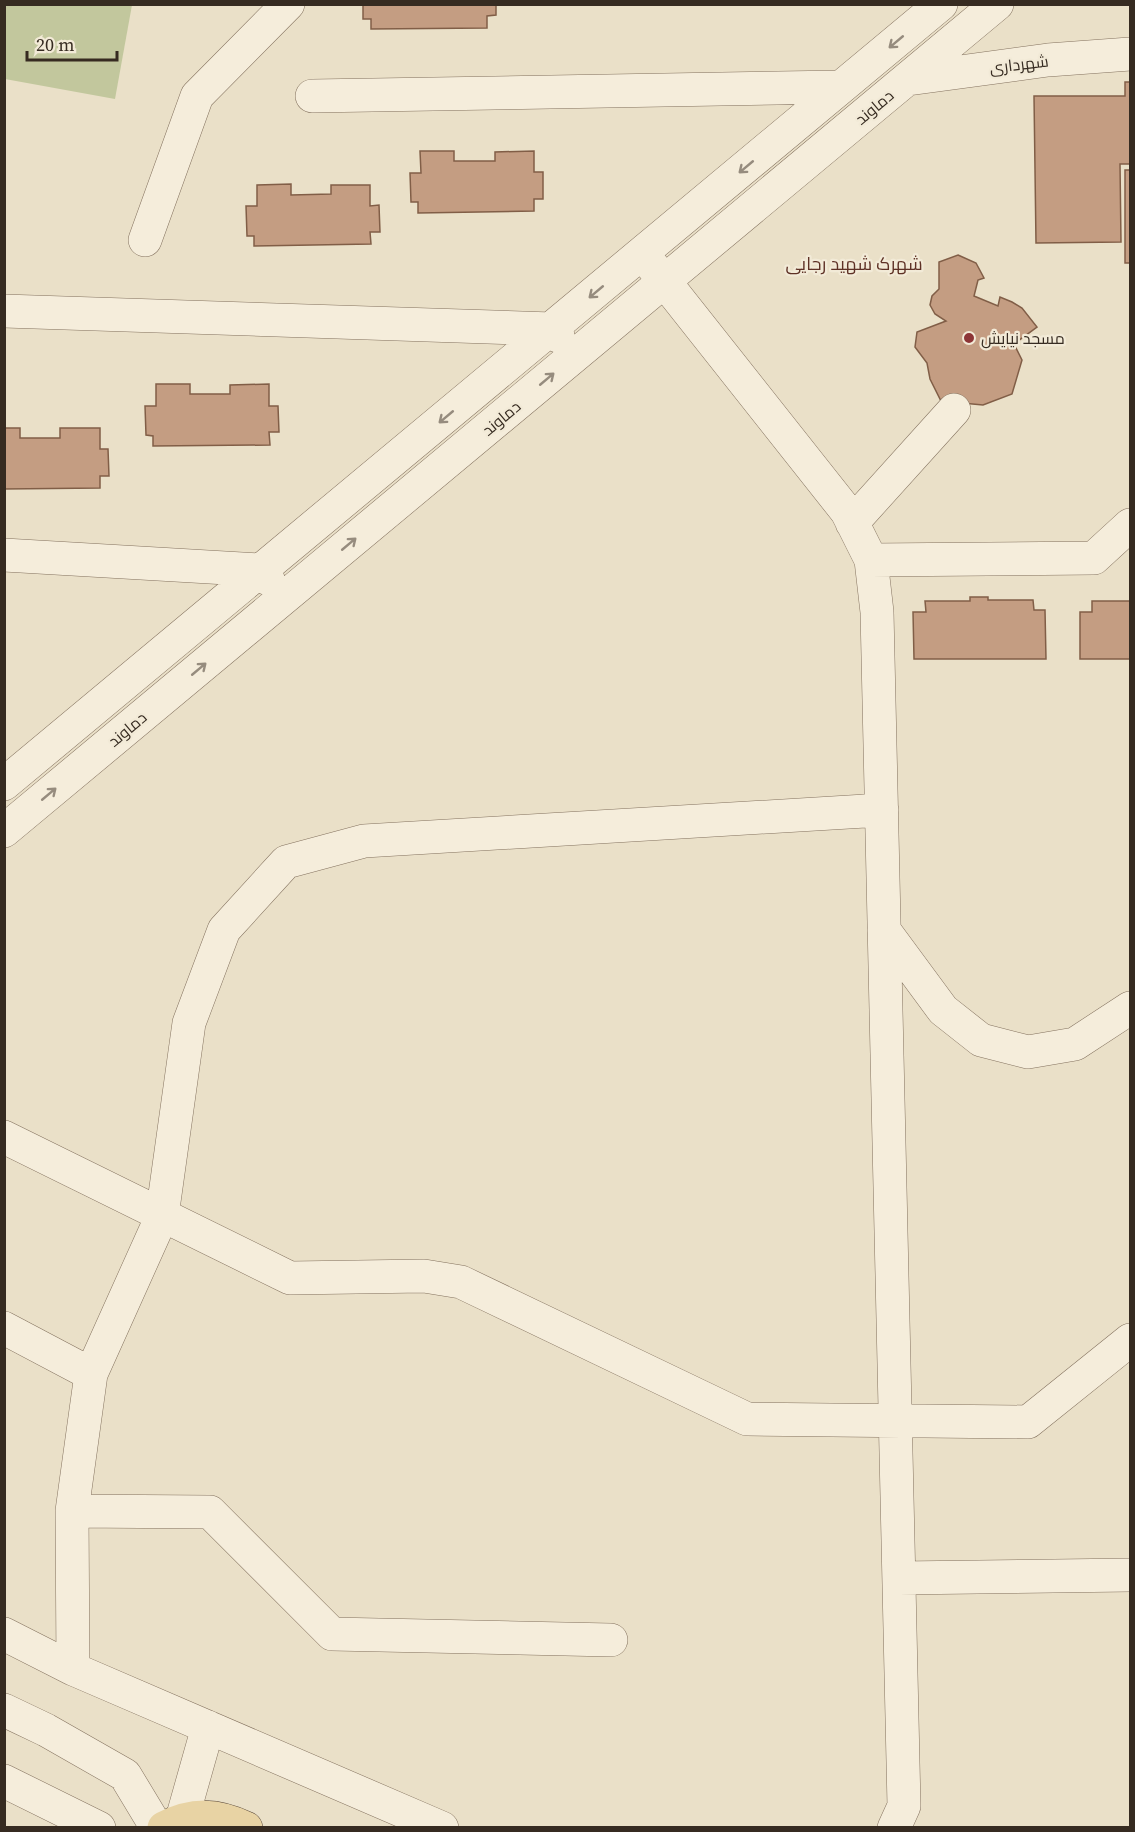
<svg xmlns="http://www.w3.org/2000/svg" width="1135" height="1832" font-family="'Source Serif 4',Cairo,serif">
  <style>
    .park { fill: #c2c79d }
    .building { fill: #c49d82; stroke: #815e47; stroke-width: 1.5 }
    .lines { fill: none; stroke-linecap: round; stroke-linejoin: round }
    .minor-casing { stroke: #84725f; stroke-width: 34 }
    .major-casing { stroke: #524133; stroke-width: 34 }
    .minor { stroke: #f5eddb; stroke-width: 33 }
    .major { stroke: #e8d3a4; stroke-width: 33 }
    .oneway { stroke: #968c7e }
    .poi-dot { fill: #8d3536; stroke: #f2ead7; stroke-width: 2 }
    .labels { text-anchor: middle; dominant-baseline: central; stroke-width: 4.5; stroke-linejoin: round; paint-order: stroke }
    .street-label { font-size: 16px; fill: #362b21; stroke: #f2ead7 }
    .poi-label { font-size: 16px; fill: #362b21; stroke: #f2ead7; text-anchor: start }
    .neighbourhood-label { font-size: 18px; fill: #5e3125; stroke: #f2ead7 }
  </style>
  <rect width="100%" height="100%" fill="#eae0c8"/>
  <path class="park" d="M 4,5 L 132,5 L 115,99 L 5,79 Z"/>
  <path class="building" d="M 363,4 L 496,4 L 496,15 L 487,16 L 487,28 L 371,29 L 371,19 L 363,19 Z
    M 1125,82 L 1130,82 L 1130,164 L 1120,164 L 1121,242 L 1036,243 L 1034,96 L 1125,96 Z
    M 420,151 L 454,151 L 454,161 L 495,161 L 495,152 L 534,151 L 534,172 L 543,172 L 543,199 L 534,199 L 534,211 L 418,213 L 418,202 L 411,202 L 410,173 L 421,173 Z
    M 1125,170 L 1130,170 L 1130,263 L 1125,263 Z
    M 291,184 L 291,195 L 331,194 L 331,185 L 370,185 L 370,206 L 379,205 L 380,232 L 370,232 L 371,244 L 254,246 L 254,236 L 247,236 L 246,206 L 257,206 L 257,185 Z
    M 958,255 L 976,263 L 984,278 L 978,280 L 974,296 L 998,306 L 1000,297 L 1012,302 L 1022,308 L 1037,327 L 1014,344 L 1022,360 L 1012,394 L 983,405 L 941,401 L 930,379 L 927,363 L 915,347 L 917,332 L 946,321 L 935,314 L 930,305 L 932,296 L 939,289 L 939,262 Z
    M 156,384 L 190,384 L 190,394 L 230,394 L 230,385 L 269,384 L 269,406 L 278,406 L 279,432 L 269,432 L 270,445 L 153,446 L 153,436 L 146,435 L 145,406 L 156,406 Z
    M 4,428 L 20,428 L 20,438 L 60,438 L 60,428 L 100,428 L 100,449 L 108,449 L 109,476 L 100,476 L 100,488 L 4,489 Z
    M 970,597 L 988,597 L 988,600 L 1033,600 L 1034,610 L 1045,610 L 1046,659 L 914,659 L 913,612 L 926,612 L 925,601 L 970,601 Z
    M 1092,601 L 1130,601 L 1130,659 L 1080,659 L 1080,612 L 1092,612 Z"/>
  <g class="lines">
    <g class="minor-casing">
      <path id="minor" d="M 908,79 L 1048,60 L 1130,54
        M 312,96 L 841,87
        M 145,240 L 197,96 L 288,4
        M 642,253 L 847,512 L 871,560 L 877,612 L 904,1806 L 894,1828
        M 4,311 L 552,329 L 558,336
        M 852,523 L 954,410
        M 4,555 L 261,570 L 268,579
        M 871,560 L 1094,558 L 1130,525
        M 4,784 L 941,4
        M 4,831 L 997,4
        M 884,930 L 943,1010 L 981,1040 L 1028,1052 L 1075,1044 L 1130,1008
        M 4,1137 L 290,1278 L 424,1276 L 461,1282 L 747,1419 L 1028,1422 L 1130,1340
        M 4,1328 L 91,1374
        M 72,1511 L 210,1512 L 332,1634 L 611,1640
        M 899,1578 L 1130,1575
        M 4,1634 L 73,1669
        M 4,1710 L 46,1730 L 125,1775 L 157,1828
        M 4,1781 L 99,1828
        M 182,1819 L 208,1727
        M 442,1828 L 73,1669 L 72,1511 L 91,1374 L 162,1216 L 189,1023 L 224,930 L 286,862 L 364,841 L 882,810"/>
    </g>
    <g class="major-casing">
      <path id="major" d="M 164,1828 C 193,1813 217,1814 246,1828"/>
    </g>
    <use href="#minor" class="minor"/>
    <use href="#major" class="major"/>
  </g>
  <defs><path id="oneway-shaft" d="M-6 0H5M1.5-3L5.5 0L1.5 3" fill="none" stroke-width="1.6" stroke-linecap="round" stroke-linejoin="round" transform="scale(1.5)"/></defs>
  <g class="oneway">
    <use href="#oneway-shaft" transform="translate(896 42) rotate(140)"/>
    <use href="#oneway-shaft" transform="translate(746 167) rotate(140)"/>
    <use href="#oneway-shaft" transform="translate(596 292) rotate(140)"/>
    <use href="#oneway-shaft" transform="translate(547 379) rotate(-40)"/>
    <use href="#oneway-shaft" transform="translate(446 417) rotate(140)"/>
    <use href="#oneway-shaft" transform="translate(349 544) rotate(-40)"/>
    <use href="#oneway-shaft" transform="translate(199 669) rotate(-40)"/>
    <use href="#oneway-shaft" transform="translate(49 794) rotate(-40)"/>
  </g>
  <circle class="poi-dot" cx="969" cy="338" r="6"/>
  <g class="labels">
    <g class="street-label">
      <text transform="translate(1019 64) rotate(-7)">شهرداری</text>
      <text transform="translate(874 107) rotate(-40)">دماوند</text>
      <text transform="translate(501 418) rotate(-40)">دماوند</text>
      <text transform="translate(127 729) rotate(-40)">دماوند</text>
    </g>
    <g class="poi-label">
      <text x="981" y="338">مسجد نیایش</text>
    </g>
    <g class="neighbourhood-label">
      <text x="854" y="263">شهرک شهید رجایی</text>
    </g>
  </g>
  <rect width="1135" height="1832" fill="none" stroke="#362b21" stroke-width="12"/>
  <path d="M27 51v9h90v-9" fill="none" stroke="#362b21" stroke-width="3"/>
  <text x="36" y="51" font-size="18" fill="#362b21" stroke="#f2ead7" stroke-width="4.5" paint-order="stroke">20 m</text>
</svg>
